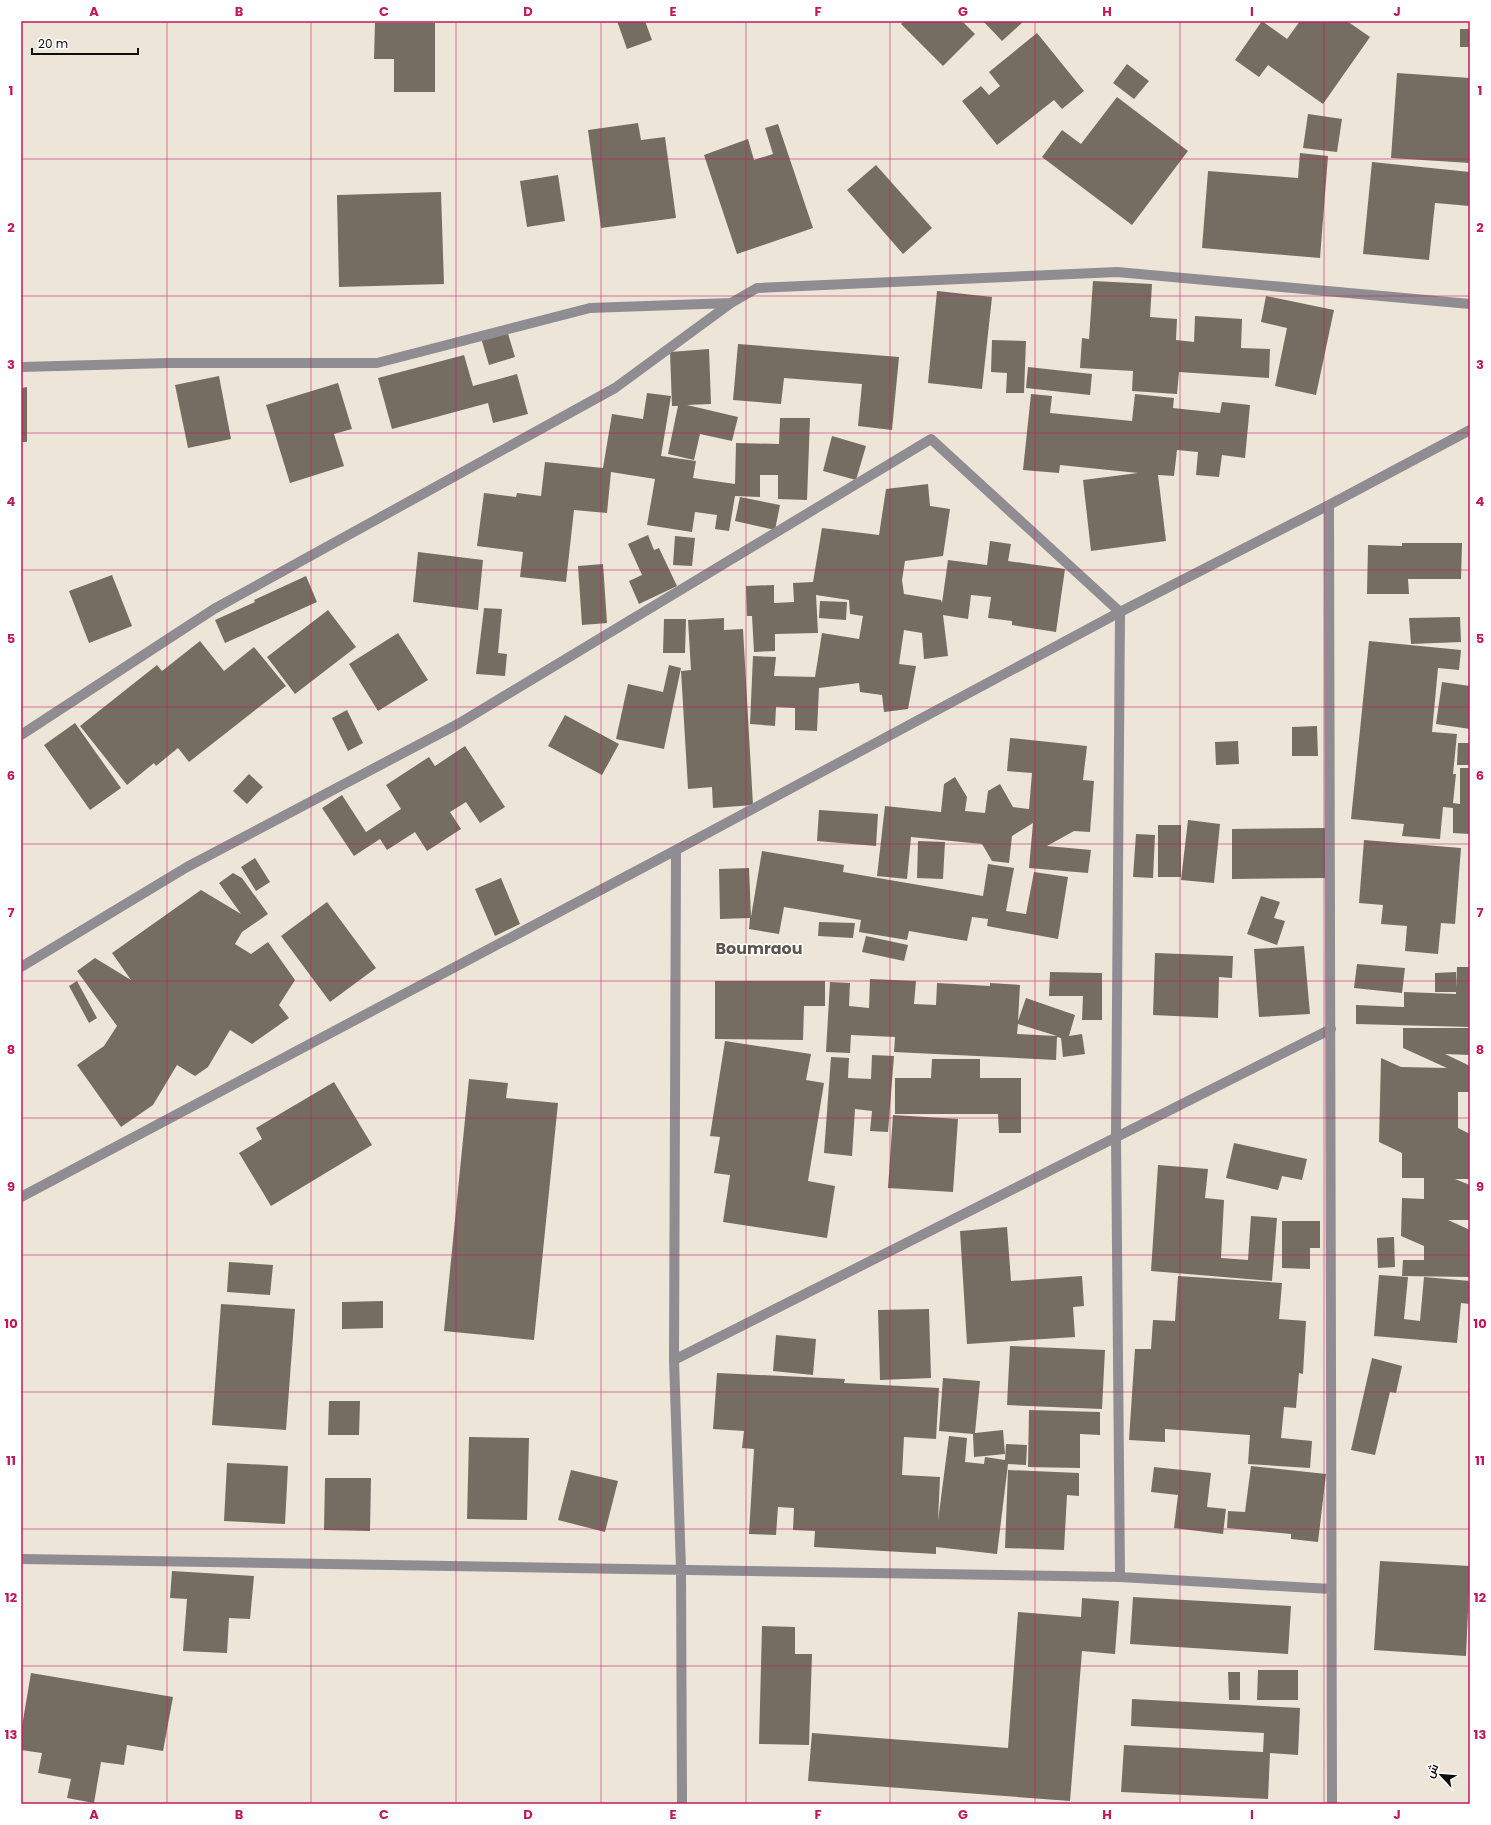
<svg xmlns="http://www.w3.org/2000/svg" width="1491" height="1825" font-family="Poppins,Cairo,sans-serif">
  <style>
    .building { fill: #756d62; fill-rule: evenodd }
    .lines { fill: none; stroke-linecap: round; stroke-linejoin: round }
    .minor { stroke: #8f8d92; stroke-width: 10 }
    .tertiary { stroke: #8f8d92; stroke-width: 10 }
    .grid { fill: none; stroke: #c2185b; stroke-width: 1; stroke-opacity: 0.55 }
    .labels { text-anchor: middle; dominant-baseline: central; stroke-width: 3; stroke-linejoin: round; paint-order: stroke }
    .quarter-label { font-size: 16px; font-weight: bold; fill: #5d564c; stroke: #fff }
    .neatline { fill: none; stroke: #c2185b; stroke-width: 1.5 }
    .grid-label { font-size: 13px; text-anchor: middle; font-weight: bold; fill: #c2185b }
  </style>
  <rect width="100%" height="100%" fill="#eee5d9"/>
  <path class="building" d="M 617,21 L 645,21 L 652,40 L 627,49 Z
    M 904,21 L 962,21 L 975,34 L 943,66 L 901,24 Z
    M 983,21 L 1024,21 L 1002,41 Z
    M 1262,21 L 1287,39 L 1300,21 L 1347,21 L 1370,37 L 1323,104 L 1268,65 L 1259,77 L 1235,60 Z
    M 375,23 L 435,23 L 435,92 L 394,92 L 394,59 L 374,59 Z
    M 1460,29 L 1470,29 L 1470,47 L 1460,47 Z
    M 1037,33 L 1084,91 L 1062,109 L 1054,100 L 997,145 L 962,101 L 981,86 L 989,95 L 1000,86 L 989,72 Z
    M 1127,64 L 1149,81 L 1134,99 L 1113,83 Z
    M 1397,73 L 1470,78 L 1470,163 L 1391,158 Z
    M 1117,97 L 1188,151 L 1132,225 L 1042,157 L 1062,130 L 1081,144 Z
    M 1308,114 L 1342,119 L 1337,152 L 1303,148 Z
    M 638,123 L 641,140 L 665,137 L 676,218 L 601,228 L 588,130 Z
    M 778,124 L 813,228 L 737,254 L 704,155 L 748,139 L 754,160 L 773,154 L 765,128 Z
    M 1300,153 L 1328,156 L 1320,258 L 1202,248 L 1208,171 L 1298,178 Z
    M 1372,162 L 1470,172 L 1470,206 L 1435,203 L 1429,260 L 1363,254 Z
    M 876,165 L 932,228 L 903,254 L 847,190 Z
    M 558,175 L 565,221 L 527,227 L 520,181 Z
    M 441,192 L 444,284 L 339,287 L 337,195 Z
    M 1093,281 L 1152,284 L 1150,317 L 1177,319 L 1176,340 L 1194,342 L 1195,316 L 1242,319 L 1241,348 L 1270,349 L 1269,378 L 1179,372 L 1177,394 L 1132,391 L 1133,371 L 1080,368 L 1082,338 L 1089,339 Z
    M 937,291 L 992,297 L 982,389 L 928,383 Z
    M 1266,296 L 1334,310 L 1316,395 L 1275,386 L 1287,328 L 1261,322 Z
    M 507,330 L 515,357 L 489,365 L 481,338 Z
    M 992,340 L 1026,341 L 1024,393 L 1006,393 L 1007,373 L 991,372 Z
    M 738,344 L 899,357 L 892,430 L 858,426 L 862,384 L 784,378 L 781,404 L 733,400 Z
    M 709,349 L 711,404 L 687,405 L 738,417 L 732,441 L 700,434 L 694,460 L 668,454 L 678,406 L 672,406 L 670,352 Z
    M 464,355 L 473,386 L 517,374 L 528,414 L 493,423 L 488,403 L 392,429 L 378,378 Z
    M 1028,367 L 1092,374 L 1090,395 L 1026,388 Z
    M 219,376 L 231,439 L 188,448 L 175,385 Z
    M 338,383 L 352,429 L 334,434 L 344,466 L 290,483 L 266,405 Z
    M 27,387 L 27,442 L 21,442 L 21,388 Z
    M 647,393 L 671,396 L 661,456 L 696,461 L 693,478 L 735,484 L 736,443 L 779,444 L 780,418 L 810,418 L 807,500 L 778,499 L 778,475 L 760,475 L 760,497 L 735,496 L 729,531 L 715,529 L 717,515 L 695,512 L 692,532 L 647,525 L 655,479 L 611,472 L 607,513 L 574,510 L 566,582 L 520,577 L 523,552 L 477,546 L 484,493 L 516,497 L 517,493 L 541,496 L 545,462 L 603,468 L 612,414 L 643,419 Z
    M 1031,394 L 1052,396 L 1050,413 L 1132,421 L 1135,394 L 1174,398 L 1173,408 L 1220,413 L 1222,402 L 1250,405 L 1245,458 L 1222,455 L 1219,477 L 1196,475 L 1198,452 L 1177,450 L 1174,476 L 1158,475 L 1166,541 L 1091,551 L 1083,480 L 1138,473 L 1060,465 L 1059,473 L 1023,470 Z
    M 832,436 L 866,446 L 856,480 L 823,471 Z
    M 928,484 L 930,506 L 950,509 L 943,556 L 905,561 L 902,580 L 904,594 L 941,600 L 942,603 L 948,560 L 987,565 L 990,541 L 1011,544 L 1008,561 L 1065,569 L 1056,632 L 1012,625 L 1012,621 L 988,618 L 991,597 L 971,595 L 968,619 L 943,615 L 948,656 L 924,659 L 922,633 L 904,630 L 899,664 L 916,666 L 908,709 L 884,712 L 882,695 L 860,692 L 859,683 L 819,688 L 817,731 L 795,730 L 795,708 L 776,707 L 775,726 L 750,724 L 753,656 L 776,657 L 774,676 L 815,677 L 822,633 L 859,639 L 863,616 L 850,614 L 849,600 L 816,595 L 818,633 L 775,634 L 775,651 L 754,652 L 752,616 L 747,616 L 746,586 L 774,585 L 774,603 L 794,602 L 793,583 L 813,582 L 822,528 L 879,535 L 886,489 Z
    M 740,497 L 780,505 L 775,530 L 735,521 Z
    M 648,535 L 654,550 L 659,548 L 677,586 L 639,604 L 629,581 L 642,575 L 628,544 Z
    M 675,536 L 695,538 L 692,566 L 673,565 Z
    M 1402,543 L 1462,543 L 1461,579 L 1408,579 L 1409,594 L 1367,594 L 1368,545 L 1402,546 Z
    M 418,552 L 483,560 L 478,610 L 413,602 Z
    M 603,564 L 607,623 L 582,625 L 578,566 Z
    M 112,575 L 132,626 L 89,643 L 69,591 Z
    M 306,576 L 317,602 L 225,643 L 215,620 L 255,602 L 254,600 Z
    M 820,601 L 847,602 L 846,620 L 819,618 Z
    M 484,608 L 502,609 L 498,653 L 507,654 L 505,676 L 476,674 Z
    M 328,610 L 356,647 L 295,694 L 267,657 Z
    M 1460,617 L 1461,642 L 1411,644 L 1409,618 Z
    M 724,618 L 724,630 L 743,629 L 753,805 L 713,808 L 712,787 L 688,789 L 681,671 L 691,670 L 688,620 Z
    M 664,619 L 686,619 L 685,653 L 663,653 Z
    M 398,633 L 428,680 L 378,711 L 349,664 Z
    M 200,641 L 224,671 L 254,647 L 286,686 L 189,762 L 178,748 L 156,766 L 154,763 L 127,785 L 80,726 L 157,665 L 162,671 Z
    M 1369,641 L 1461,650 L 1459,670 L 1438,668 L 1432,732 L 1457,734 L 1453,774 L 1456,774 L 1453,803 L 1460,804 L 1460,768 L 1470,768 L 1470,834 L 1453,833 L 1453,808 L 1443,807 L 1440,839 L 1402,836 L 1404,824 L 1351,819 Z
    M 669,665 L 681,668 L 664,749 L 616,739 L 628,684 L 663,692 Z
    M 1442,682 L 1470,686 L 1470,729 L 1436,724 Z
    M 347,710 L 363,743 L 348,751 L 332,718 Z
    M 565,715 L 619,744 L 602,775 L 548,746 Z
    M 75,723 L 121,788 L 90,810 L 44,745 Z
    M 1317,726 L 1318,756 L 1292,756 L 1292,727 Z
    M 1010,738 L 1087,746 L 1083,780 L 1094,781 L 1090,832 L 1074,831 L 1047,846 L 1091,850 L 1088,873 L 1029,868 L 1033,823 L 1012,836 L 1009,863 L 992,861 L 982,844 L 911,837 L 907,879 L 877,876 L 885,806 L 941,812 L 944,784 L 955,777 L 967,797 L 965,811 L 985,813 L 988,791 L 1000,784 L 1013,807 L 1029,809 L 1032,773 L 1007,771 Z
    M 1238,741 L 1239,764 L 1216,765 L 1215,742 Z
    M 1458,743 L 1470,743 L 1470,765 L 1457,765 Z
    M 465,746 L 505,807 L 480,823 L 466,802 L 450,812 L 461,829 L 427,851 L 415,832 L 387,850 L 380,839 L 354,856 L 322,808 L 342,795 L 366,832 L 401,809 L 386,785 L 429,757 L 435,766 Z
    M 249,774 L 263,787 L 247,804 L 233,791 Z
    M 819,810 L 878,814 L 876,846 L 817,841 Z
    M 1188,820 L 1220,824 L 1214,883 L 1181,880 Z
    M 1158,825 L 1181,825 L 1181,877 L 1158,877 Z
    M 1327,828 L 1327,878 L 1232,879 L 1232,829 Z
    M 1136,834 L 1155,835 L 1153,878 L 1133,877 Z
    M 1364,840 L 1461,848 L 1455,924 L 1441,923 L 1438,954 L 1405,951 L 1407,926 L 1381,924 L 1383,905 L 1359,903 Z
    M 918,841 L 945,842 L 943,879 L 917,878 Z
    M 762,851 L 844,865 L 843,872 L 983,896 L 988,864 L 1014,868 L 1006,911 L 1026,914 L 1034,872 L 1068,877 L 1058,939 L 987,926 L 988,919 L 972,917 L 967,941 L 909,931 L 907,940 L 859,932 L 861,920 L 784,907 L 779,934 L 749,929 L 750,918 L 720,919 L 719,869 L 749,868 L 751,917 Z
    M 255,858 L 270,882 L 256,891 L 241,867 Z
    M 233,873 L 242,878 L 268,914 L 242,932 L 235,944 L 251,954 L 268,942 L 295,980 L 279,1005 L 289,1018 L 252,1044 L 230,1030 L 208,1067 L 195,1076 L 177,1065 L 153,1105 L 121,1127 L 77,1065 L 104,1046 L 117,1026 L 77,971 L 95,958 L 131,980 L 112,953 L 201,890 L 241,914 L 219,883 Z
    M 501,878 L 520,924 L 495,936 L 475,889 Z
    M 1261,896 L 1280,902 L 1274,918 L 1285,921 L 1277,945 L 1247,934 Z
    M 327,902 L 376,968 L 330,1002 L 281,936 Z
    M 819,922 L 855,923 L 853,938 L 818,936 Z
    M 866,936 L 908,945 L 904,961 L 862,952 Z
    M 1304,946 L 1310,1014 L 1259,1017 L 1254,949 Z
    M 1155,953 L 1233,956 L 1232,978 L 1219,977 L 1218,1018 L 1153,1015 Z
    M 1357,964 L 1405,968 L 1402,993 L 1354,988 Z
    M 1457,967 L 1470,967 L 1470,1027 L 1356,1024 L 1356,1005 L 1404,1007 L 1404,992 L 1456,994 L 1456,992 L 1435,992 L 1435,973 L 1456,972 L 1456,988 Z
    M 1050,972 L 1102,973 L 1102,1020 L 1082,1020 L 1083,996 L 1049,996 Z
    M 870,979 L 916,981 L 914,1004 L 936,1005 L 937,983 L 990,986 L 990,983 L 1020,985 L 1018,1021 L 1026,998 L 1075,1015 L 1069,1036 L 1082,1034 L 1085,1054 L 1063,1057 L 1061,1038 L 1057,1037 L 1056,1060 L 894,1052 L 895,1037 L 851,1035 L 850,1053 L 826,1052 L 830,982 L 850,983 L 849,1006 L 869,1008 ZM 1018,1024 L 1057,1036 L 1017,1034 Z
    M 77,981 L 97,1018 L 89,1023 L 69,986 Z
    M 715,981 L 825,981 L 825,1006 L 804,1006 L 803,1040 L 715,1039 Z
    M 1403,1028 L 1470,1028 L 1470,1055 L 1445,1054 L 1470,1066 L 1470,1092 L 1458,1092 L 1458,1128 L 1470,1134 L 1470,1179 L 1455,1179 L 1470,1185 L 1470,1220 L 1448,1220 L 1470,1230 L 1470,1277 L 1402,1276 L 1403,1260 L 1424,1260 L 1424,1246 L 1401,1236 L 1402,1198 L 1424,1199 L 1424,1178 L 1402,1178 L 1402,1153 L 1379,1142 L 1381,1058 L 1401,1067 L 1447,1068 L 1403,1048 Z
    M 725,1041 L 811,1054 L 806,1080 L 824,1083 L 808,1181 L 835,1186 L 827,1238 L 723,1222 L 730,1175 L 714,1173 L 720,1137 L 710,1136 Z
    M 872,1055 L 894,1056 L 888,1132 L 870,1131 L 872,1111 L 855,1109 L 852,1156 L 824,1153 L 831,1057 L 849,1058 L 848,1078 L 871,1079 Z
    M 932,1059 L 980,1059 L 980,1078 L 1021,1078 L 1021,1133 L 999,1133 L 998,1114 L 895,1114 L 895,1078 L 931,1078 Z
    M 469,1079 L 508,1083 L 506,1098 L 558,1103 L 534,1340 L 444,1331 Z
    M 334,1082 L 372,1145 L 271,1206 L 239,1153 L 262,1139 L 256,1128 Z
    M 893,1115 L 958,1119 L 953,1192 L 888,1188 Z
    M 1234,1143 L 1307,1159 L 1302,1180 L 1282,1176 L 1278,1190 L 1226,1178 Z
    M 1158,1165 L 1208,1169 L 1205,1198 L 1224,1200 L 1221,1258 L 1248,1260 L 1251,1216 L 1277,1218 L 1272,1281 L 1151,1271 Z
    M 1282,1221 L 1320,1221 L 1320,1248 L 1310,1248 L 1310,1269 L 1282,1268 Z
    M 1007,1227 L 1011,1281 L 1082,1276 L 1084,1306 L 1073,1307 L 1075,1337 L 967,1344 L 960,1231 Z
    M 1394,1237 L 1395,1267 L 1378,1268 L 1377,1238 Z
    M 229,1262 L 273,1265 L 270,1295 L 227,1292 Z
    M 1379,1275 L 1408,1277 L 1404,1319 L 1420,1321 L 1424,1277 L 1470,1281 L 1470,1304 L 1461,1303 L 1457,1343 L 1374,1336 Z
    M 1178,1276 L 1282,1283 L 1279,1319 L 1306,1321 L 1303,1374 L 1299,1373 L 1296,1408 L 1284,1407 L 1281,1438 L 1312,1441 L 1310,1468 L 1248,1464 L 1250,1435 L 1165,1429 L 1165,1442 L 1129,1440 L 1135,1349 L 1151,1349 L 1153,1320 L 1175,1321 Z
    M 383,1301 L 383,1328 L 342,1329 L 342,1302 Z
    M 221,1304 L 295,1309 L 286,1430 L 212,1425 Z
    M 929,1309 L 931,1378 L 880,1380 L 878,1310 Z
    M 776,1335 L 816,1339 L 813,1375 L 773,1371 Z
    M 1010,1346 L 1105,1350 L 1102,1409 L 1007,1405 Z
    M 1372,1358 L 1402,1366 L 1396,1393 L 1390,1392 L 1375,1455 L 1351,1450 Z
    M 717,1373 L 845,1379 L 844,1383 L 939,1388 L 936,1439 L 904,1437 L 902,1475 L 940,1477 L 938,1521 L 949,1436 L 967,1438 L 965,1462 L 984,1464 L 985,1457 L 1005,1460 L 1006,1444 L 1027,1445 L 1026,1465 L 1008,1464 L 997,1554 L 936,1547 L 936,1554 L 814,1547 L 815,1531 L 793,1530 L 794,1508 L 778,1507 L 776,1535 L 749,1534 L 754,1449 L 742,1448 L 744,1431 L 713,1429 Z
    M 943,1378 L 980,1381 L 975,1433 L 1003,1430 L 1005,1454 L 974,1457 L 973,1434 L 939,1431 Z
    M 329,1401 L 360,1401 L 359,1435 L 328,1435 Z
    M 1029,1410 L 1100,1412 L 1100,1435 L 1080,1434 L 1080,1468 L 1028,1467 Z
    M 469,1437 L 529,1438 L 527,1520 L 467,1519 Z
    M 227,1463 L 288,1466 L 285,1524 L 224,1521 Z
    M 1251,1466 L 1326,1474 L 1318,1542 L 1291,1539 L 1291,1534 L 1227,1528 L 1228,1511 L 1245,1512 Z
    M 1154,1467 L 1211,1473 L 1207,1507 L 1226,1509 L 1223,1534 L 1174,1528 L 1178,1495 L 1151,1492 Z
    M 571,1470 L 618,1481 L 605,1532 L 558,1520 Z
    M 1008,1470 L 1079,1473 L 1079,1496 L 1067,1495 L 1064,1550 L 1005,1548 Z
    M 325,1478 L 371,1478 L 370,1531 L 324,1530 Z
    M 1380,1561 L 1470,1566 L 1466,1656 L 1374,1650 Z
    M 172,1571 L 254,1576 L 250,1619 L 229,1618 L 227,1653 L 183,1651 L 187,1599 L 170,1598 Z
    M 1133,1597 L 1291,1606 L 1288,1654 L 1130,1644 Z
    M 1082,1598 L 1119,1601 L 1115,1654 L 1082,1651 L 1070,1801 L 808,1781 L 812,1733 L 1008,1748 L 1018,1612 L 1081,1617 Z
    M 762,1626 L 795,1627 L 795,1654 L 812,1654 L 809,1745 L 759,1744 Z
    M 1258,1670 L 1298,1670 L 1298,1700 L 1257,1700 Z
    M 1228,1672 L 1240,1672 L 1240,1700 L 1229,1700 Z
    M 31,1673 L 173,1697 L 163,1751 L 127,1745 L 124,1765 L 101,1762 L 94,1803 L 67,1798 L 71,1779 L 38,1773 L 42,1753 L 21,1750 L 21,1732 Z
    M 1132,1699 L 1300,1708 L 1298,1755 L 1270,1753 L 1268,1799 L 1121,1792 L 1124,1745 L 1263,1752 L 1264,1733 L 1131,1726 Z"/>
  <g class="lines">
    <path class="minor" d="M 1329,505 L 1332,1804
      M 21,735 L 214,609 L 615,388 L 731,303
      M 676,850 L 674,1360 L 681,1569 L 682,1804
      M 21,967 L 187,867 L 458,724 L 931,439 L 1120,612 L 1116,1136 L 1120,1577
      M 21,1197 L 676,850 L 1120,612 L 1329,505 L 1470,430
      M 674,1360 L 1331,1029
      M 21,1559 L 1120,1577 L 1331,1589"/>
    <path class="tertiary" d="M 21,367 L 168,363 L 377,363 L 590,308 L 731,303 L 757,288 L 1117,272 L 1470,304"/>
  </g>
  <path class="grid" d="M 167,21 L 167,1804M 311,21 L 311,1804M 456,21 L 456,1804M 601,21 L 601,1804M 746,21 L 746,1804M 890,21 L 890,1804M 1035,21 L 1035,1804M 1180,21 L 1180,1804M 1324,21 L 1324,1804M 21,159 L 1470,159M 21,296 L 1470,296M 21,433 L 1470,433M 21,570 L 1470,570M 21,707 L 1470,707M 21,844 L 1470,844M 21,981 L 1470,981M 21,1118 L 1470,1118M 21,1255 L 1470,1255M 21,1392 L 1470,1392M 21,1529 L 1470,1529M 21,1666 L 1470,1666"/>
  <g class="labels">
    <g class="quarter-label">
      <text x="759" y="948">Boumraou</text>
    </g>
  </g>
  <rect width="1491" height="1825" fill="none" stroke="#ffffff" stroke-width="44"/>
  <g transform="translate(1441 1775) rotate(296)" stroke="#ffffff" stroke-width="3" paint-order="stroke">
  <path d="M0-3L7 15L0 10L-7 15Z" fill="#110e0a"/>
  <text y="-6" font-size="11" font-weight="bold" text-anchor="middle" fill="#110e0a">ش</text>
  </g>
  <path d="M32 48v6h106v-6" fill="none" stroke="#110e0a" stroke-width="2"/>
  <text x="38" y="48" font-size="12" fill="#110e0a" stroke="#ffffff" stroke-width="3" paint-order="stroke">20 m</text>
  <rect x="22" y="22" width="1447" height="1781" class="neatline"/>
  <g class="grid-label">
    <text x="94" y="16">A</text>
    <text x="239" y="16">B</text>
    <text x="384" y="16">C</text>
    <text x="528" y="16">D</text>
    <text x="673" y="16">E</text>
    <text x="818" y="16">F</text>
    <text x="963" y="16">G</text>
    <text x="1107" y="16">H</text>
    <text x="1252" y="16">I</text>
    <text x="1397" y="16">J</text>
    <text x="11" y="95">1</text>
    <text x="1480" y="95">1</text>
    <text x="11" y="232">2</text>
    <text x="1480" y="232">2</text>
    <text x="11" y="369">3</text>
    <text x="1480" y="369">3</text>
    <text x="11" y="506">4</text>
    <text x="1480" y="506">4</text>
    <text x="11" y="643">5</text>
    <text x="1480" y="643">5</text>
    <text x="11" y="780">6</text>
    <text x="1480" y="780">6</text>
    <text x="11" y="917">7</text>
    <text x="1480" y="917">7</text>
    <text x="11" y="1054">8</text>
    <text x="1480" y="1054">8</text>
    <text x="11" y="1191">9</text>
    <text x="1480" y="1191">9</text>
    <text x="11" y="1328">10</text>
    <text x="1480" y="1328">10</text>
    <text x="11" y="1465">11</text>
    <text x="1480" y="1465">11</text>
    <text x="11" y="1602">12</text>
    <text x="1480" y="1602">12</text>
    <text x="11" y="1739">13</text>
    <text x="1480" y="1739">13</text>
    <text x="94" y="1819">A</text>
    <text x="239" y="1819">B</text>
    <text x="384" y="1819">C</text>
    <text x="528" y="1819">D</text>
    <text x="673" y="1819">E</text>
    <text x="818" y="1819">F</text>
    <text x="963" y="1819">G</text>
    <text x="1107" y="1819">H</text>
    <text x="1252" y="1819">I</text>
    <text x="1397" y="1819">J</text>
  </g>
</svg>
